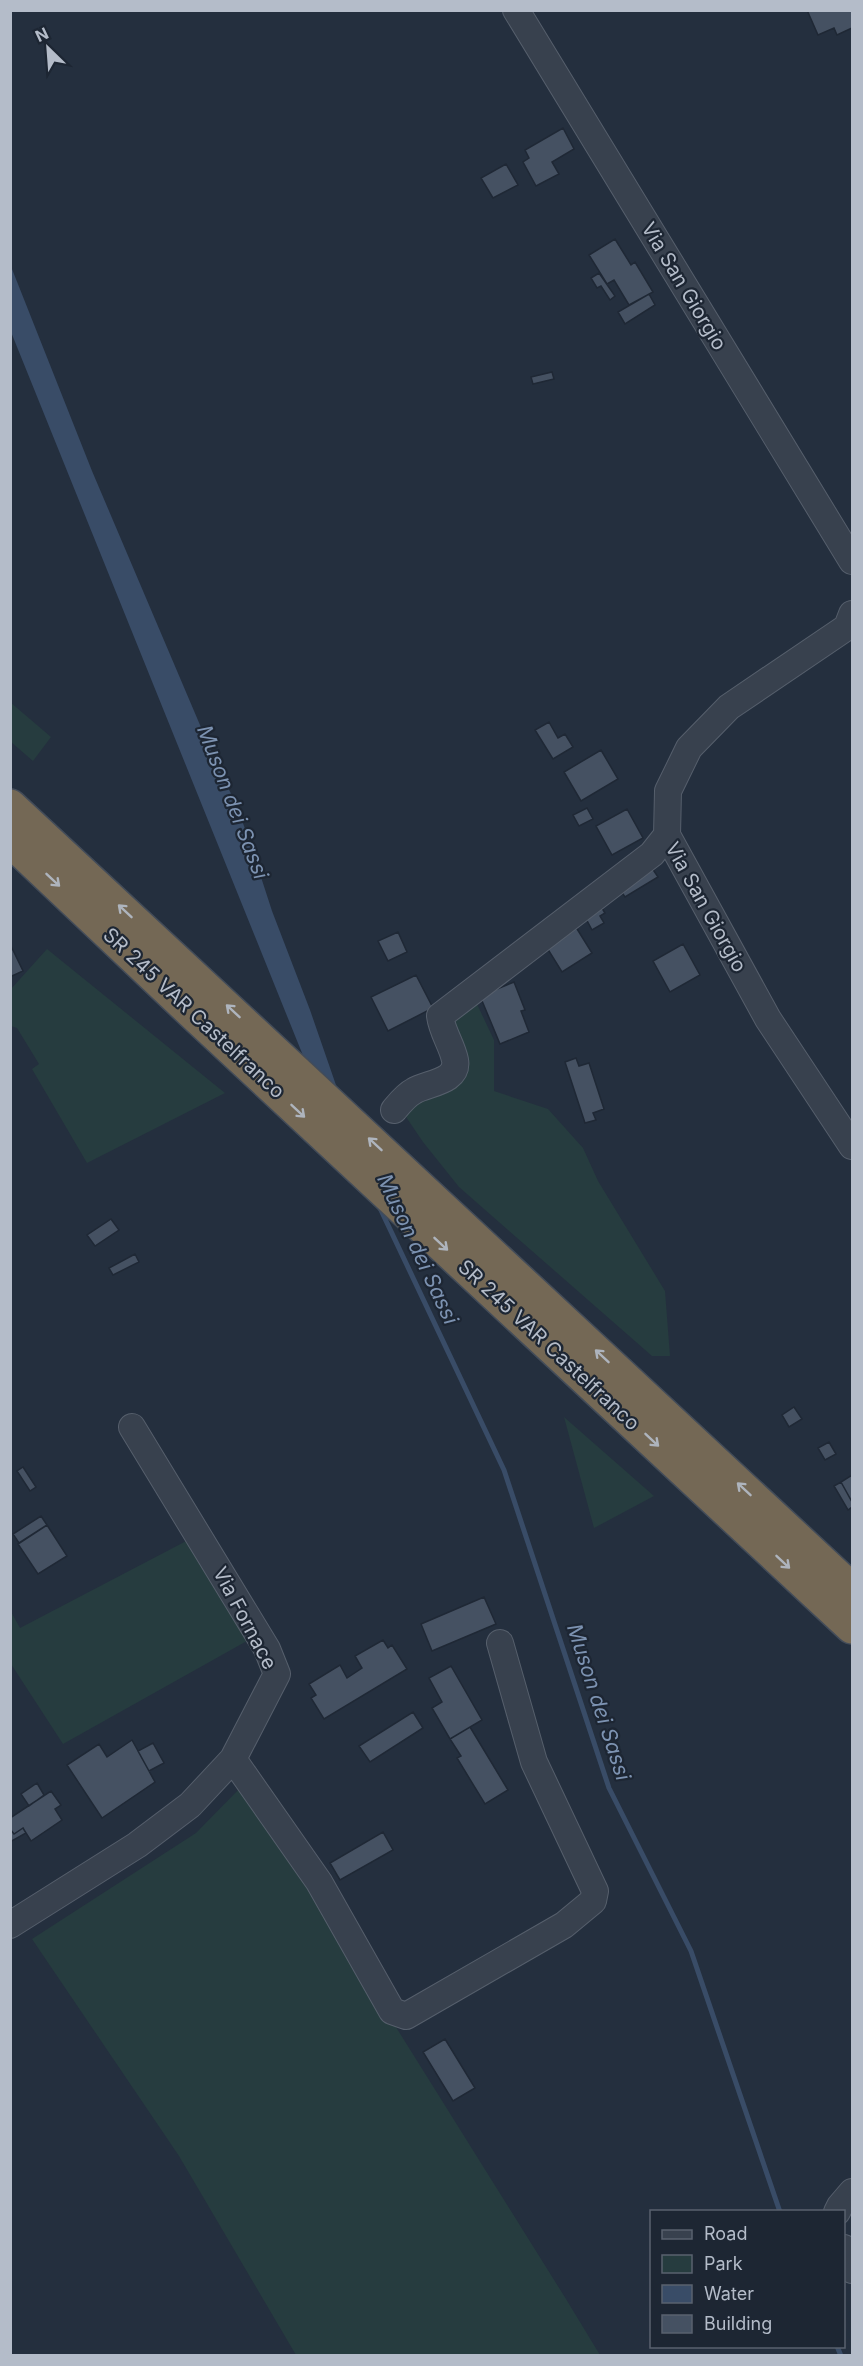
<svg xmlns="http://www.w3.org/2000/svg" width="863" height="2366" font-family="Inter,sans-serif">
  <style>
    .green { fill: #263c3f }
    .water { fill: #394c67 }
    .lines { fill: none; stroke-linecap: round; stroke-linejoin: round }
    .stream { stroke: #394c67; stroke-width: 5 }
    .building { fill: #455162; stroke: #1f2835; stroke-width: 1.5 }
    .minor-casing { stroke: #565f6c; stroke-width: 28 }
    .highway-casing { stroke: #434c59; stroke-width: 36 }
    .minor { stroke: #38414e; stroke-width: 26 }
    .highway { stroke: #746855; stroke-width: 33 }
    .oneway { stroke: #aeb4bd }
    .labels { text-anchor: middle; dominant-baseline: central; stroke-width: 4.5; stroke-linejoin: round; paint-order: stroke }
    .street-label { font-size: 20px; fill: #b4bcc9; stroke: #1d2633 }
    .water-label { font-size: 21px; font-style: italic; fill: #7c92b1; stroke: #1d2633 }
  </style>
  <rect width="100%" height="100%" fill="#242f3e"/>
  <path class="green" d="M 10,702 L 51,737 L 33,761 L 11,742 Z
    M 47,949 L 225,1093 L 87,1163 L 32,1069 L 39,1064 L 17,1028 L 11,1026 L 11,989 Z
    M 476,1002 L 494,1040 L 494,1091 L 548,1109 L 583,1148 L 598,1181 L 665,1291 L 670,1356 L 652,1356 L 459,1187 L 423,1142 L 404,1114 L 419,1098 L 461,1077 L 447,1020 Z
    M 564,1417 L 654,1496 L 594,1528 Z
    M 192,1538 L 254,1637 L 63,1744 L 11,1664 L 10,1610 L 20,1628 Z
    M 244,1784 L 566,2299 L 600,2355 L 296,2355 L 179,2156 L 32,1939 L 196,1833 Z"/>
  <path class="water" d="M 10,264 L 92,471 L 217,765 L 236,804 L 248,837 L 272,911 L 310,1010 L 337,1088 L 304,1058 L 11,332 Z"/>
  <g class="lines">
    <path class="stream" d="M 379,1206 L 504,1470 L 609,1788 L 691,1951 L 780,2212
      M 837,2346 L 841,2356"/>
  </g>
  <path class="building" d="M 807,10 L 852,10 L 852,28 L 837,35 L 834,28 L 818,35 Z
    M 563,128 L 574,149 L 552,162 L 559,174 L 536,186 L 523,162 L 529,158 L 525,150 Z
    M 506,164 L 518,185 L 493,198 L 481,178 Z
    M 615,239 L 631,265 L 635,262 L 653,292 L 629,305 L 614,280 L 607,284 L 589,255 Z
    M 599,273 L 615,296 L 610,300 L 601,286 L 597,288 L 591,278 Z
    M 649,294 L 655,305 L 625,324 L 618,312 Z
    M 552,372 L 554,379 L 533,384 L 531,377 Z
    M 549,722 L 558,738 L 565,734 L 573,747 L 553,759 L 535,730 Z
    M 601,750 L 618,779 L 581,801 L 564,772 Z
    M 587,808 L 593,819 L 579,826 L 573,815 Z
    M 627,809 L 643,838 L 612,855 L 596,826 Z
    M 652,868 L 658,877 L 625,897 L 619,888 Z
    M 597,900 L 605,913 L 600,916 L 604,923 L 592,930 L 583,913 Z
    M 574,924 L 592,953 L 562,972 L 544,943 Z
    M 398,932 L 407,952 L 388,961 L 378,941 Z
    M 10,944 L 23,971 L 12,976 L 10,973 Z
    M 683,944 L 700,975 L 670,992 L 653,961 Z
    M 416,975 L 433,1008 L 388,1031 L 371,997 Z
    M 514,982 L 525,1010 L 521,1011 L 529,1032 L 500,1044 L 480,996 Z
    M 576,1058 L 579,1066 L 589,1063 L 604,1109 L 593,1113 L 596,1120 L 585,1123 L 565,1062 Z
    M 111,1219 L 119,1230 L 95,1246 L 87,1235 Z
    M 135,1254 L 139,1262 L 113,1275 L 109,1268 Z
    M 794,1407 L 802,1419 L 789,1427 L 782,1415 Z
    M 829,1442 L 836,1454 L 825,1460 L 818,1448 Z
    M 23,1467 L 36,1487 L 30,1491 L 17,1471 Z
    M 852,1475 L 852,1502 L 841,1482 Z
    M 841,1482 L 852,1502 L 852,1507 L 848,1510 L 834,1486 Z
    M 41,1516 L 47,1525 L 19,1543 L 13,1534 Z
    M 47,1525 L 67,1556 L 38,1574 L 18,1544 Z
    M 484,1597 L 496,1624 L 432,1651 L 421,1624 Z
    M 383,1640 L 388,1648 L 392,1645 L 407,1669 L 324,1719 L 311,1698 L 316,1695 L 309,1684 L 340,1665 L 347,1678 L 362,1668 L 355,1656 Z
    M 451,1666 L 482,1720 L 450,1739 L 432,1708 L 442,1702 L 429,1678 Z
    M 413,1712 L 423,1728 L 370,1762 L 359,1746 Z
    M 470,1727 L 508,1790 L 485,1804 L 457,1758 L 461,1756 L 450,1739 Z
    M 132,1740 L 155,1782 L 102,1818 L 67,1765 L 99,1744 L 107,1757 Z
    M 153,1743 L 164,1763 L 149,1771 L 138,1751 Z
    M 37,1783 L 44,1795 L 29,1806 L 21,1794 Z
    M 51,1791 L 61,1805 L 55,1809 L 62,1820 L 31,1841 L 23,1828 L 14,1834 L 10,1829 L 10,1818 Z
    M 23,1828 L 26,1833 L 10,1842 L 10,1829 L 14,1834 Z
    M 383,1832 L 393,1850 L 340,1880 L 330,1863 Z
    M 445,2039 L 475,2088 L 453,2101 L 423,2052 Z"/>
  <g class="lines">
    <g class="minor-casing">
      <path id="minor" d="M 516,10 L 852,561
        M 852,614 L 847,627 L 729,707 L 689,748 L 668,791 L 667,835 L 768,1019 L 852,1146
        M 394,1110 C 399,1104 406,1095 414,1091 C 427,1083 459,1082 455,1060 C 452,1045 442,1032 440,1016 L 652,854 L 667,835
        M 233,1759 L 319,1882 L 392,2011 L 406,2016 L 564,1925 L 593,1901 L 595,1891 L 534,1762 L 500,1643
        M 10,1925 L 137,1845 L 190,1805 L 233,1759 L 277,1674 L 267,1649 L 132,1427
        M 837,2212 L 840,2206 L 852,2192
        M 844,2248 L 852,2270"/>
    </g>
    <g class="highway-casing">
      <path id="highway" d="M 10,806 L 852,1590
        M 10,840 L 194,1014 L 852,1627"/>
    </g>
    <use href="#minor" class="minor"/>
    <use href="#highway" class="highway"/>
  </g>
  <defs><path id="oneway-shaft" d="M-6 0H5M1.5-3L5.5 0L1.5 3" fill="none" stroke-width="1.6" stroke-linecap="round" stroke-linejoin="round" transform="scale(1.5)"/></defs>
  <g class="oneway">
    <use href="#oneway-shaft" transform="translate(53 880) rotate(43)"/>
    <use href="#oneway-shaft" transform="translate(125 911) rotate(-137)"/>
    <use href="#oneway-shaft" transform="translate(233 1011) rotate(-137)"/>
    <use href="#oneway-shaft" transform="translate(298 1111) rotate(43)"/>
    <use href="#oneway-shaft" transform="translate(375 1144) rotate(-137)"/>
    <use href="#oneway-shaft" transform="translate(441 1244) rotate(43)"/>
    <use href="#oneway-shaft" transform="translate(602 1356) rotate(-137)"/>
    <use href="#oneway-shaft" transform="translate(652 1440) rotate(43)"/>
    <use href="#oneway-shaft" transform="translate(744 1489) rotate(-137)"/>
    <use href="#oneway-shaft" transform="translate(783 1562) rotate(43)"/>
  </g>
  <g class="labels">
    <g class="street-label">
      <text transform="translate(684 286) rotate(59)">Via San Giorgio</text>
      <text transform="translate(706 907) rotate(61)">Via San Giorgio</text>
      <text transform="translate(194 1013) rotate(43)">SR 245 VAR Castelfranco</text>
      <text transform="translate(549 1345) rotate(43)">SR 245 VAR Castelfranco</text>
      <text transform="translate(245 1618) rotate(62)">Via Fornace</text>
    </g>
    <g class="water-label">
      <text transform="translate(233 802) rotate(69)">Muson dei Sassi</text>
      <text transform="translate(418 1249) rotate(65)">Muson dei Sassi</text>
      <text transform="translate(599 1702) rotate(72)">Muson dei Sassi</text>
    </g>
  </g>
  <rect width="863" height="2366" fill="none" stroke="#b4bcc9" stroke-width="24"/>
  <rect x="650" y="2210" width="195" height="138" fill="#1d2633" stroke="#59626f" stroke-width="1.5"/>
  <rect x="662" y="2230" width="30" height="9" fill="#38414e" stroke="#59626f" stroke-width="1.5"/>
  <text x="704" y="2240" font-size="18" fill="#b4bcc9">Road</text>
  <rect x="662" y="2255" width="30" height="18" fill="#263c3f" stroke="#59626f" stroke-width="1.5"/>
  <text x="704" y="2270" font-size="18" fill="#b4bcc9">Park</text>
  <rect x="662" y="2285" width="30" height="18" fill="#394c67" stroke="#59626f" stroke-width="1.5"/>
  <text x="704" y="2300" font-size="18" fill="#b4bcc9">Water</text>
  <rect x="662" y="2315" width="30" height="18" fill="#455162" stroke="#59626f" stroke-width="1.5"/>
  <text x="704" y="2330" font-size="18" fill="#b4bcc9">Building</text>
  <g transform="translate(48 48) rotate(335)" stroke="#1d2633" stroke-width="4.5" paint-order="stroke">
  <path d="M0-4.5L10 22L0 15L-10 22Z" fill="#b4bcc9"/>
  <text y="-9" font-size="16" font-weight="bold" text-anchor="middle" fill="#b4bcc9">N</text>
  </g>
</svg>
